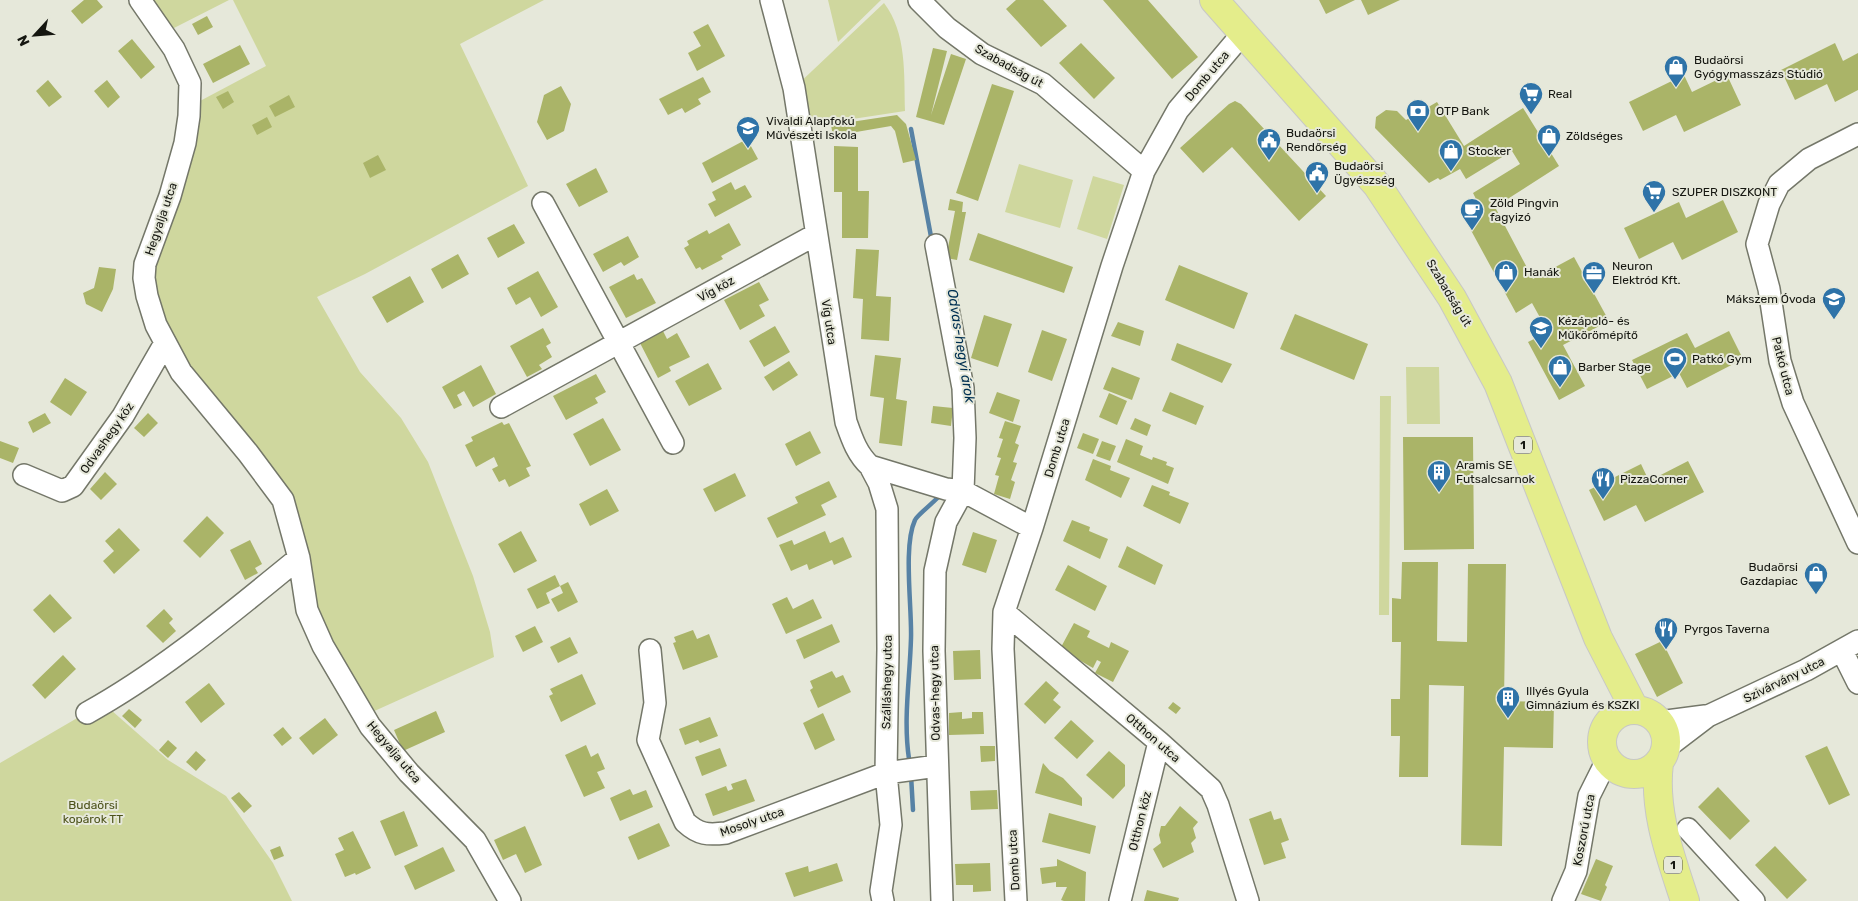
<svg xmlns="http://www.w3.org/2000/svg" width="1858" height="901" font-family="Rubik,sans-serif">
  <style>
    .green { fill: #cfd79e }
    .lines { fill: none; stroke-linecap: round; stroke-linejoin: round }
    .stream { stroke: #5782a5; stroke-width: 4.5 }
    .building { fill: #aab468 }
    .minor-casing { stroke: #747769; stroke-width: 24 }
    .major-casing { stroke: #c7c7c6; stroke-width: 30 }
    .minor { stroke: #fff; stroke-width: 21 }
    .major { stroke: #e4ed8b; stroke-width: 28 }
    .labels { text-anchor: middle; dominant-baseline: central; stroke-width: 4; stroke-linejoin: round; paint-order: stroke }
    .shield { fill: #e6e8da; stroke: #54554d; stroke-width: 1 }
    .shield-label { font-size: 11px; font-weight: bold; fill: #151610 }
    .poi-label { font-size: 12px; fill: #151610; stroke: #e6e8da; text-anchor: start }
    .street-label { font-size: 12px; fill: #151610; stroke: #e6e8da }
    .park-label { font-size: 12px; fill: #4d531b; stroke: #e6e8da }
    .water-label { font-size: 14px; font-style: italic; fill: #003052; stroke: #e6e8da }
  </style>
  <rect width="100%" height="100%" fill="#e6e8da"/>
  <path class="green" d="M 150,0 L 229,0 L 174,28 Z
    M 233,0 L 544,0 L 460,44 L 528,186 L 365,274 L 317,297 L 360,372 L 401,418 L 428,462 L 473,576 L 490,632 L 494,657 L 370,713 L 315,614 L 304,551 L 177,354 L 151,292 L 155,255 L 196,134 L 200,101 L 266,66 Z
    M 828,0 L 881,0 L 838,42 Z
    M 884,3 C 907,33 904,75 905,111 L 800,127 L 794,88 Z
    M 1019,164 L 1073,180 L 1060,228 L 1005,212 Z
    M 1093,176 L 1124,185 L 1107,239 L 1077,229 Z
    M 1406,367 L 1439,367 L 1440,424 L 1407,424 Z
    M 1380,396 L 1391,396 L 1389,615 L 1379,615 Z
    M 103,703 L 168,760 L 226,796 L 273,863 L 292,901 L 0,901 L 0,763 Z"/>
  <g class="lines">
    <path class="stream" d="M 911,129 L 932,242
      M 909,759 C 903,719 910,678 911,638 C 912,607 903,546 915,520 C 917,515 937,500 942,493
      M 911,775 L 913,810"/>
  </g>
  <path class="building" d="M 84,0 L 97,0 L 103,7 L 82,24 L 71,11 Z
    M 1016,0 L 1043,0 L 1067,26 L 1041,47 L 1006,9 Z
    M 1103,0 L 1148,0 L 1198,57 L 1172,79 Z
    M 1319,0 L 1355,0 L 1326,14 Z
    M 1361,0 L 1400,0 L 1368,15 Z
    M 207,16 L 213,27 L 198,35 L 192,24 Z
    M 708,24 L 725,56 L 697,71 L 688,53 L 701,46 L 693,32 Z
    M 132,39 L 155,67 L 141,79 L 118,51 Z
    M 1081,43 L 1115,78 L 1094,99 L 1059,63 Z
    M 1835,43 L 1843,61 L 1858,53 L 1858,90 L 1835,102 L 1827,84 L 1795,100 L 1781,70 Z
    M 240,45 L 250,64 L 213,83 L 203,64 Z
    M 933,48 L 947,51 L 931,115 L 951,54 L 966,59 L 944,125 L 916,117 Z
    M 1684,75 L 1692,92 L 1727,75 L 1741,105 L 1684,132 L 1676,115 L 1643,131 L 1629,102 Z
    M 703,77 L 711,92 L 698,99 L 701,104 L 685,113 L 682,108 L 668,115 L 659,99 Z
    M 48,80 L 62,97 L 49,107 L 36,91 Z
    M 107,80 L 120,97 L 108,108 L 94,91 Z
    M 992,84 L 1014,91 L 978,201 L 956,193 Z
    M 561,86 L 571,104 L 564,131 L 547,140 L 537,122 L 544,95 Z
    M 228,91 L 234,102 L 223,109 L 216,97 Z
    M 289,95 L 295,107 L 275,117 L 269,106 Z
    M 1235,101 L 1241,104 L 1326,196 L 1299,221 L 1232,147 L 1203,173 L 1180,148 L 1229,104 Z
    M 1437,102 L 1464,146 L 1523,108 L 1559,166 L 1495,207 L 1533,279 L 1574,257 L 1609,321 L 1563,345 L 1585,386 L 1559,400 L 1528,342 L 1548,332 L 1532,303 L 1516,313 L 1461,212 L 1478,203 L 1473,193 L 1520,164 L 1512,151 L 1466,179 L 1460,169 L 1440,180 L 1438,178 L 1429,183 L 1375,128 L 1376,117 L 1386,110 L 1397,111 L 1406,120 Z
    M 897,115 L 906,124 L 916,160 L 903,163 L 895,131 L 891,126 L 833,136 L 831,125 Z
    M 267,117 L 272,127 L 257,135 L 252,125 Z
    M 747,139 L 758,159 L 712,183 L 702,163 Z
    M 834,146 L 858,147 L 858,191 L 869,191 L 868,238 L 842,238 L 842,192 L 834,192 Z
    M 378,155 L 386,170 L 370,178 L 363,163 Z
    M 596,168 L 608,192 L 579,207 L 566,184 Z
    M 731,182 L 735,190 L 745,185 L 752,197 L 715,217 L 708,204 L 716,200 L 712,192 Z
    M 950,199 L 963,202 L 962,212 L 966,212 L 957,260 L 946,258 L 955,211 L 948,210 Z
    M 1723,200 L 1738,232 L 1682,260 L 1673,242 L 1639,259 L 1624,228 L 1679,202 L 1686,218 Z
    M 729,223 L 741,245 L 721,256 L 723,259 L 702,270 L 700,267 L 696,269 L 684,248 L 689,245 L 687,241 L 707,230 L 709,234 Z
    M 514,224 L 525,243 L 498,258 L 487,238 Z
    M 978,233 L 1073,267 L 1064,293 L 969,260 Z
    M 628,236 L 639,257 L 624,266 L 621,262 L 603,272 L 593,254 Z
    M 856,249 L 879,250 L 876,296 L 891,297 L 889,341 L 861,339 L 863,299 L 853,298 Z
    M 458,254 L 469,274 L 442,289 L 431,269 Z
    M 1179,265 L 1248,293 L 1234,329 L 1165,300 Z
    M 99,267 L 116,269 L 113,289 L 102,312 L 86,304 L 83,293 L 94,288 Z
    M 538,271 L 558,307 L 541,317 L 530,297 L 516,305 L 507,288 Z
    M 634,274 L 637,280 L 642,278 L 656,303 L 626,318 L 609,287 Z
    M 410,276 L 424,302 L 387,323 L 372,297 Z
    M 759,282 L 769,300 L 759,305 L 765,316 L 740,330 L 724,300 Z
    M 1295,314 L 1368,344 L 1354,380 L 1280,349 Z
    M 984,315 L 1012,324 L 998,367 L 971,358 Z
    M 1118,322 L 1144,331 L 1140,346 L 1111,336 Z
    M 775,326 L 790,352 L 764,367 L 749,341 Z
    M 543,328 L 551,343 L 546,346 L 552,357 L 539,365 L 542,369 L 527,377 L 510,346 Z
    M 1042,330 L 1067,339 L 1052,381 L 1028,372 Z
    M 663,331 L 667,339 L 677,333 L 690,357 L 669,367 L 671,371 L 658,378 L 640,343 Z
    M 1729,331 L 1743,359 L 1687,388 L 1679,373 L 1647,389 L 1632,360 L 1687,333 L 1695,348 Z
    M 1177,343 L 1232,364 L 1222,383 L 1171,360 Z
    M 875,355 L 901,358 L 896,399 L 907,401 L 902,446 L 879,443 L 884,398 L 870,396 Z
    M 789,361 L 798,375 L 773,391 L 764,377 Z
    M 708,363 L 722,389 L 689,406 L 675,381 Z
    M 481,365 L 496,394 L 473,407 L 464,391 L 457,395 L 462,405 L 454,409 L 442,387 Z
    M 1112,367 L 1140,378 L 1132,400 L 1103,389 Z
    M 596,374 L 606,392 L 595,398 L 598,403 L 566,420 L 553,396 Z
    M 65,378 L 87,392 L 71,416 L 50,402 Z
    M 997,392 L 1020,400 L 1013,422 L 989,413 Z
    M 1170,392 L 1204,406 L 1196,425 L 1162,411 Z
    M 1109,393 L 1127,401 L 1117,425 L 1099,417 Z
    M 933,406 L 953,408 L 951,426 L 931,423 Z
    M 45,413 L 51,423 L 33,433 L 28,422 Z
    M 148,413 L 158,423 L 144,437 L 134,428 Z
    M 603,418 L 621,450 L 590,466 L 573,434 Z
    M 1135,418 L 1151,425 L 1147,436 L 1130,429 Z
    M 1005,421 L 1021,426 L 1015,443 L 1019,445 L 1013,462 L 1017,463 L 1011,480 L 1015,482 L 1010,499 L 994,494 L 999,476 L 995,475 L 1001,458 L 997,457 L 1003,439 L 999,438 Z
    M 502,422 L 504,425 L 509,423 L 531,466 L 526,468 L 530,476 L 509,487 L 505,479 L 499,482 L 492,469 L 498,466 L 494,457 L 476,467 L 465,445 L 473,441 L 471,437 Z
    M 810,431 L 821,453 L 796,466 L 785,444 Z
    M 1083,433 L 1099,439 L 1093,454 L 1077,448 Z
    M 1403,437 L 1473,437 L 1474,549 L 1404,550 Z
    M 1126,439 L 1143,446 L 1140,455 L 1152,460 L 1153,457 L 1167,462 L 1166,465 L 1174,468 L 1168,484 L 1117,462 Z
    M 0,441 L 19,448 L 13,463 L 0,458 Z
    M 1102,441 L 1116,446 L 1110,461 L 1096,456 Z
    M 1093,459 L 1111,466 L 1110,470 L 1130,478 L 1121,498 L 1085,480 Z
    M 1688,461 L 1704,492 L 1645,522 L 1636,505 L 1604,521 L 1589,490 L 1641,464 L 1649,481 Z
    M 105,472 L 117,484 L 101,500 L 90,489 Z
    M 735,473 L 746,496 L 715,512 L 703,489 Z
    M 829,481 L 837,497 L 821,505 L 826,515 L 777,538 L 767,518 L 798,503 L 795,497 Z
    M 1152,485 L 1170,492 L 1169,495 L 1189,503 L 1180,524 L 1143,506 Z
    M 607,489 L 619,511 L 590,526 L 579,504 Z
    M 207,516 L 224,533 L 200,558 L 183,541 Z
    M 1072,520 L 1090,527 L 1089,531 L 1108,539 L 1100,559 L 1063,541 Z
    M 119,528 L 140,550 L 114,574 L 103,561 L 114,551 L 105,541 Z
    M 521,531 L 537,561 L 514,573 L 498,544 Z
    M 825,531 L 830,543 L 843,537 L 852,557 L 834,565 L 832,560 L 809,570 L 807,564 L 791,571 L 779,545 L 792,540 L 794,545 Z
    M 973,532 L 997,540 L 986,573 L 962,565 Z
    M 250,540 L 262,564 L 255,568 L 258,573 L 245,580 L 230,550 Z
    M 1127,546 L 1163,565 L 1155,585 L 1118,567 Z
    M 1402,562 L 1438,562 L 1437,641 L 1467,642 L 1468,564 L 1506,564 L 1504,701 L 1554,702 L 1553,748 L 1504,747 L 1502,846 L 1461,845 L 1464,686 L 1429,685 L 1428,777 L 1399,777 L 1400,736 L 1391,736 L 1391,699 L 1400,699 L 1401,642 L 1392,642 L 1392,598 L 1401,599 Z
    M 1068,565 L 1107,586 L 1095,611 L 1055,590 Z
    M 555,575 L 560,586 L 546,593 L 550,603 L 537,609 L 527,589 Z
    M 568,582 L 578,602 L 558,612 L 551,599 L 563,593 L 560,586 Z
    M 50,594 L 72,618 L 54,633 L 33,610 Z
    M 787,597 L 793,609 L 813,599 L 822,618 L 786,634 L 772,604 Z
    M 164,609 L 173,619 L 169,623 L 176,631 L 163,643 L 146,626 Z
    M 1074,623 L 1090,631 L 1087,637 L 1109,648 L 1111,642 L 1129,651 L 1113,682 L 1095,673 L 1101,662 L 1097,660 L 1093,668 L 1060,649 Z
    M 832,624 L 840,642 L 804,659 L 796,640 Z
    M 535,626 L 543,642 L 523,652 L 515,636 Z
    M 693,630 L 697,639 L 709,634 L 718,657 L 683,670 L 673,643 L 676,642 L 674,637 Z
    M 570,637 L 578,653 L 558,663 L 550,647 Z
    M 1662,641 L 1683,683 L 1657,697 L 1635,654 Z
    M 980,650 L 981,679 L 954,680 L 953,651 Z
    M 63,655 L 76,669 L 45,699 L 32,685 Z
    M 832,671 L 836,678 L 843,675 L 851,692 L 818,708 L 810,690 L 813,688 L 810,681 Z
    M 582,674 L 596,704 L 561,722 L 549,696 L 553,694 L 550,689 Z
    M 1046,681 L 1059,693 L 1053,700 L 1061,707 L 1045,724 L 1024,704 Z
    M 209,683 L 225,704 L 201,723 L 185,702 Z
    M 1173,702 L 1181,708 L 1176,714 L 1168,708 Z
    M 129,709 L 142,720 L 135,728 L 122,716 Z
    M 436,711 L 445,732 L 403,751 L 394,730 Z
    M 962,712 L 962,719 L 972,718 L 972,712 L 983,712 L 984,734 L 949,735 L 949,713 Z
    M 823,713 L 835,740 L 815,750 L 803,723 Z
    M 710,717 L 718,736 L 700,743 L 698,740 L 685,745 L 679,729 Z
    M 325,718 L 338,735 L 313,755 L 299,738 Z
    M 1071,720 L 1094,741 L 1077,759 L 1054,738 Z
    M 283,727 L 292,738 L 282,746 L 273,735 Z
    M 168,740 L 177,748 L 168,758 L 159,750 Z
    M 586,745 L 591,757 L 598,753 L 605,769 L 597,772 L 605,788 L 584,797 L 565,755 Z
    M 980,746 L 995,746 L 995,761 L 981,762 Z
    M 1827,746 L 1850,795 L 1829,805 L 1805,756 Z
    M 720,748 L 727,766 L 702,776 L 695,757 Z
    M 196,751 L 206,760 L 196,771 L 186,762 Z
    M 1109,751 L 1125,765 L 1125,786 L 1113,799 L 1086,775 Z
    M 1043,763 L 1050,771 L 1063,778 L 1082,798 L 1082,806 L 1035,793 Z
    M 746,779 L 755,801 L 713,816 L 705,794 L 726,786 L 728,791 L 733,789 L 731,784 Z
    M 1718,787 L 1750,821 L 1730,840 L 1698,807 Z
    M 630,789 L 633,795 L 646,790 L 653,807 L 620,821 L 610,798 Z
    M 997,790 L 998,809 L 971,810 L 970,791 Z
    M 239,792 L 252,806 L 244,813 L 231,798 Z
    M 1180,806 L 1198,822 L 1193,828 L 1196,838 L 1191,843 L 1194,852 L 1163,868 L 1153,849 L 1161,843 L 1159,835 L 1161,826 L 1165,826 Z
    M 404,811 L 418,846 L 395,856 L 380,821 Z
    M 1271,811 L 1274,820 L 1281,818 L 1289,840 L 1281,843 L 1286,858 L 1264,865 L 1249,819 Z
    M 1049,813 L 1096,826 L 1090,854 L 1042,842 Z
    M 659,823 L 670,846 L 638,860 L 628,837 Z
    M 525,826 L 542,865 L 525,873 L 516,854 L 503,860 L 494,840 Z
    M 353,831 L 371,868 L 356,875 L 355,873 L 345,877 L 335,854 L 344,850 L 338,838 Z
    M 280,846 L 284,856 L 274,860 L 270,850 Z
    M 1775,846 L 1807,880 L 1787,899 L 1755,865 Z
    M 443,847 L 455,871 L 415,890 L 404,866 Z
    M 1057,859 L 1086,872 L 1085,901 L 1064,901 L 1061,900 L 1067,887 L 1056,887 L 1056,882 L 1042,884 L 1040,868 L 1057,866 Z
    M 1596,859 L 1613,866 L 1605,885 L 1607,887 L 1601,901 L 1581,894 Z
    M 837,863 L 843,881 L 794,897 L 785,873 L 808,866 L 809,872 Z
    M 990,863 L 991,891 L 973,892 L 973,885 L 956,885 L 955,864 Z
    M 1147,890 L 1179,898 L 1178,901 L 1144,901 Z"/>
  <g class="lines">
    <g class="minor-casing">
      <path id="minor" d="M 140,0 L 174,49 L 190,83 L 189,116 L 185,143 L 170,196 L 145,264 L 144,278 L 147,296 L 156,325 L 181,372 L 248,453 L 283,500 L 299,558 L 307,610 L 323,646 L 370,726 L 409,773 L 475,840 L 510,901
        M 771,0 L 794,88 L 846,422 C 852,439 857,454 870,466 L 946,489 L 963,491 L 1032,528
        M 919,0 L 947,28 L 982,54 L 1043,84 L 1144,171
        M 1858,134 L 1809,159 L 1779,184 L 1769,204 L 1757,244 L 1769,289 L 1780,361 L 1793,403 L 1858,543
        M 543,203 L 673,443
        M 936,245 L 963,388 L 965,438 L 963,491 L 946,522 L 935,571 L 934,651 L 942,901
        M 501,407 L 815,235
        M 870,466 L 879,483 L 887,509 L 888,649 L 886,773 L 891,825 L 881,891 L 883,901
        M 24,475 L 62,491 L 73,486 L 123,416 L 165,343
        M 1004,612 L 1159,742 L 1211,789 L 1218,805 L 1248,901
        M 650,650 L 655,703 L 648,740 L 685,822 C 699,835 708,835 726,833 L 886,773 L 937,766
        M 1842,651 L 1858,683
        M 87,713 C 163,671 231,613 299,558
        M 1659,722 L 1705,716
        M 1666,748 L 1708,716 L 1806,670 L 1858,641
        M 1688,829 L 1754,901
        M 1016,901 L 1003,649 L 1004,612 L 1032,528 L 1112,266 L 1144,171 L 1178,110 L 1243,33
        M 1120,901 L 1159,742
        M 1563,901 L 1576,871 L 1589,796 L 1607,760"/>
    </g>
    <g class="major-casing">
      <path id="major" d="M 1214,0 L 1377,185 L 1452,298 L 1498,383 L 1598,638 L 1635,710
        M1602 742a32 32 0 1 1 64 0a32 32 0 1 1-64 0Z
        M 1659,763 C 1653,811 1670,855 1685,901"/>
    </g>
    <use href="#minor" class="minor"/>
    <use href="#major" class="major"/>
  </g>
  <defs>
    <g id="shop-pin" transform="scale(1.25)"><path d="M0 17L-7.5 6A9.5 9.5 0 1 1 7.5 6Z" fill="#2e73a8" stroke="#e6e8da"/><path d="M-5-2.5h2.3a2.7 3.5 0 0 1 5.4 0H5L5.5 6h-11ZM-1.5-2.5h3a1.5 2.3 0 0 0-3 0Z" fill="#fff"/></g>
    <g id="supermarket-pin" transform="scale(1.25)"><path d="M0 17L-7.5 6A9.5 9.5 0 1 1 7.5 6Z" fill="#2e73a8" stroke="#e6e8da"/><path d="M-6-5.5h2.5l.6 2H6L4.5 2H-2.5L-4.4-4H-6ZM-1.5 3.2a1.3 1.3 0 1 0 .1 0ZM3 3.2a1.3 1.3 0 1 0 .1 0Z" fill="#fff"/></g>
    <g id="bank-pin" transform="scale(1.25)"><path d="M0 17L-7.5 6A9.5 9.5 0 1 1 7.5 6Z" fill="#2e73a8" stroke="#e6e8da"/><path d="M-6-4H6V4H-6ZM0-2.3a2.3 2.3 0 1 0 0 4.6a2.3 2.3 0 1 0 0-4.6Z" fill="#fff"/></g>
    <g id="school-pin" transform="scale(1.25)"><path d="M0 17L-7.5 6A9.5 9.5 0 1 1 7.5 6Z" fill="#2e73a8" stroke="#e6e8da"/><path d="M0-5L7-2L0 1L-7-2ZM-4 1L0 2.5L4 1V4Q0 6-4 4Z" fill="#fff"/></g>
    <g id="civic-pin" transform="scale(1.25)"><path d="M0 17L-7.5 6A9.5 9.5 0 1 1 7.5 6Z" fill="#2e73a8" stroke="#e6e8da"/><path d="M-.6-6.5H3V-4.5H.6V-3L4-1V1h2V6H-6V1h2V-1L-.6-3ZM-1.2 2.5V6h2.4V2.5Z" fill="#fff"/></g>
    <g id="cafe-pin" transform="scale(1.25)"><path d="M0 17L-7.5 6A9.5 9.5 0 1 1 7.5 6Z" fill="#2e73a8" stroke="#e6e8da"/><path d="M-5.5-4.5H6V0H3Q3 3.5 0 3.5H-2.5Q-5.5 3.5-5.5 0ZM3-3.2v2h1.7v-2ZM-6 4.5H4V6H-6Z" fill="#fff"/></g>
    <g id="office-pin" transform="scale(1.25)"><path d="M0 17L-7.5 6A9.5 9.5 0 1 1 7.5 6Z" fill="#2e73a8" stroke="#e6e8da"/><path d="M-6-3h4V-5.5h4V-3h4V5H-6ZM-1-4.5V-3h2v-1.5ZM-6 0V1H6V0Z" fill="#fff"/></g>
    <g id="stadium-pin" transform="scale(1.25)"><path d="M0 17L-7.5 6A9.5 9.5 0 1 1 7.5 6Z" fill="#2e73a8" stroke="#e6e8da"/><path d="M0-5a6.5 5 0 1 0 0 10a6.5 5 0 1 0 0-10ZM-3.5-1.8h7v3.6h-7Z" fill="#fff"/></g>
    <g id="building-pin" transform="scale(1.25)"><path d="M0 17L-7.5 6A9.5 9.5 0 1 1 7.5 6Z" fill="#2e73a8" stroke="#e6e8da"/><path d="M-4-6H4V6H1V3H-1V6H-4ZM-2.5-4.3h1.7v1.8h-1.7ZM.8-4.3h1.7v1.8H.8ZM-2.5-1h1.7V.8h-1.7ZM.8-1h1.7V.8H.8Z" fill="#fff"/></g>
    <g id="restaurant-pin" transform="scale(1.25)"><path d="M0 17L-7.5 6A9.5 9.5 0 1 1 7.5 6Z" fill="#2e73a8" stroke="#e6e8da"/><path d="M-5-6h1v4h1v-4h1v4h1v-4h1v5L-1.5 .5V6h-2V.5L-5-1ZM5-6V6H3V1.5H1.5Q1.5-4 5-6Z" fill="#fff"/></g>
  </defs>
  <g fill-rule="evenodd">
    <use href="#shop-pin" x="1676" y="67"/>
    <use href="#supermarket-pin" x="1531" y="94"/>
    <use href="#bank-pin" x="1418" y="111"/>
    <use href="#school-pin" x="748" y="128"/>
    <use href="#shop-pin" x="1549" y="136"/>
    <use href="#civic-pin" x="1269" y="140"/>
    <use href="#shop-pin" x="1451" y="151"/>
    <use href="#civic-pin" x="1317" y="173"/>
    <use href="#supermarket-pin" x="1654" y="192"/>
    <use href="#cafe-pin" x="1472" y="210"/>
    <use href="#shop-pin" x="1506" y="272"/>
    <use href="#office-pin" x="1594" y="273"/>
    <use href="#school-pin" x="1834" y="299"/>
    <use href="#school-pin" x="1541" y="328"/>
    <use href="#stadium-pin" x="1675" y="359"/>
    <use href="#shop-pin" x="1560" y="367"/>
    <use href="#building-pin" x="1439" y="472"/>
    <use href="#restaurant-pin" x="1603" y="479"/>
    <use href="#shop-pin" x="1816" y="574"/>
    <use href="#restaurant-pin" x="1666" y="629"/>
    <use href="#building-pin" x="1508" y="698"/>
  </g>
  <g class="labels">
    <g class="shield">
      <rect x="1514" y="436.5" width="18" height="17" rx="4"/>
      <rect x="1664" y="856.5" width="18" height="17" rx="4"/>
    </g>
    <g class="shield-label">
      <text x="1523" y="445">1</text>
      <text x="1673" y="865">1</text>
    </g>
    <g class="poi-label">
      <text x="1694" y="60">Budaörsi<tspan x="1694" dy="14">Gyógymasszázs Stúdió</tspan></text>
      <text x="1548" y="94">Real</text>
      <text x="1436" y="111">OTP Bank</text>
      <text x="766" y="121">Vivaldi Alapfokú<tspan x="766" dy="14">Művészeti Iskola</tspan></text>
      <text x="1286" y="133">Budaörsi<tspan x="1286" dy="14">Rendőrség</tspan></text>
      <text x="1566" y="136">Zöldséges</text>
      <text x="1468" y="151">Stocker</text>
      <text x="1334" y="166">Budaörsi<tspan x="1334" dy="14">Ügyészség</tspan></text>
      <text x="1672" y="192">SZUPER DISZKONT</text>
      <text x="1490" y="203">Zöld Pingvin<tspan x="1490" dy="14">fagyizó</tspan></text>
      <text x="1612" y="266">Neuron<tspan x="1612" dy="14">Elektród Kft.</tspan></text>
      <text x="1524" y="272">Hanák</text>
      <text x="1816" y="299" text-anchor="end">Mákszem Óvoda</text>
      <text x="1558" y="321">Kézápoló- és<tspan x="1558" dy="14">Műkörömépítő</tspan></text>
      <text x="1692" y="359">Patkó Gym</text>
      <text x="1578" y="367">Barber Stage</text>
      <text x="1456" y="465">Aramis SE<tspan x="1456" dy="14">Futsalcsarnok</tspan></text>
      <text x="1620" y="479">PizzaCorner</text>
      <text x="1798" y="567" text-anchor="end">Budaörsi<tspan x="1798" dy="14">Gazdapiac</tspan></text>
      <text x="1684" y="629">Pyrgos Taverna</text>
      <text x="1526" y="691">Illyés Gyula<tspan x="1526" dy="14">Gimnázium és KSZKI</tspan></text>
    </g>
    <g class="street-label">
      <text transform="translate(1009 66) rotate(29)">Szabadság út</text>
      <text transform="translate(1207 76) rotate(-50)">Domb utca</text>
      <text transform="translate(161 219) rotate(-71)">Hegyalja utca</text>
      <text transform="translate(716 289) rotate(-29)">Víg köz</text>
      <text transform="translate(1449 293) rotate(59)">Szabadság út</text>
      <text transform="translate(829 322) rotate(81)">Víg utca</text>
      <text transform="translate(1783 366) rotate(76)">Patkó utca</text>
      <text transform="translate(107 438) rotate(-55)">Odvashegy köz</text>
      <text transform="translate(1057 448) rotate(-73)">Domb utca</text>
      <text transform="translate(1784 680) rotate(-26)">Szivárvány utca</text>
      <text transform="translate(887 682) rotate(-89)">Szálláshegy utca</text>
      <text transform="translate(935 693) rotate(-91)">Odvas-hegy utca</text>
      <text transform="translate(1153 738) rotate(41)">Otthon utca</text>
      <text transform="translate(394 752) rotate(50)">Hegyalja utca</text>
      <text transform="translate(1140 821) rotate(-76)">Otthon köz</text>
      <text transform="translate(752 822) rotate(-19)">Mosoly utca</text>
      <text transform="translate(1584 830) rotate(-79)">Koszorú utca</text>
      <text transform="translate(1014 860) rotate(-93)">Domb utca</text>
    </g>
    <g class="park-label">
      <text x="93" y="805">Budaörsi<tspan x="93" dy="14">kopárok TT</tspan></text>
    </g>
    <g class="water-label">
      <text transform="translate(961 346) rotate(81)">Odvas-hegyi árok</text>
    </g>
  </g>
  <g transform="translate(35 35) rotate(244)" stroke="#e6e8da" stroke-width="4" paint-order="stroke">
  <path d="M0-4L9 19L0 12L-9 19Z" fill="#151610"/>
  <text y="-8" font-size="14" font-weight="bold" text-anchor="middle" fill="#151610">N</text>
  </g>
</svg>
